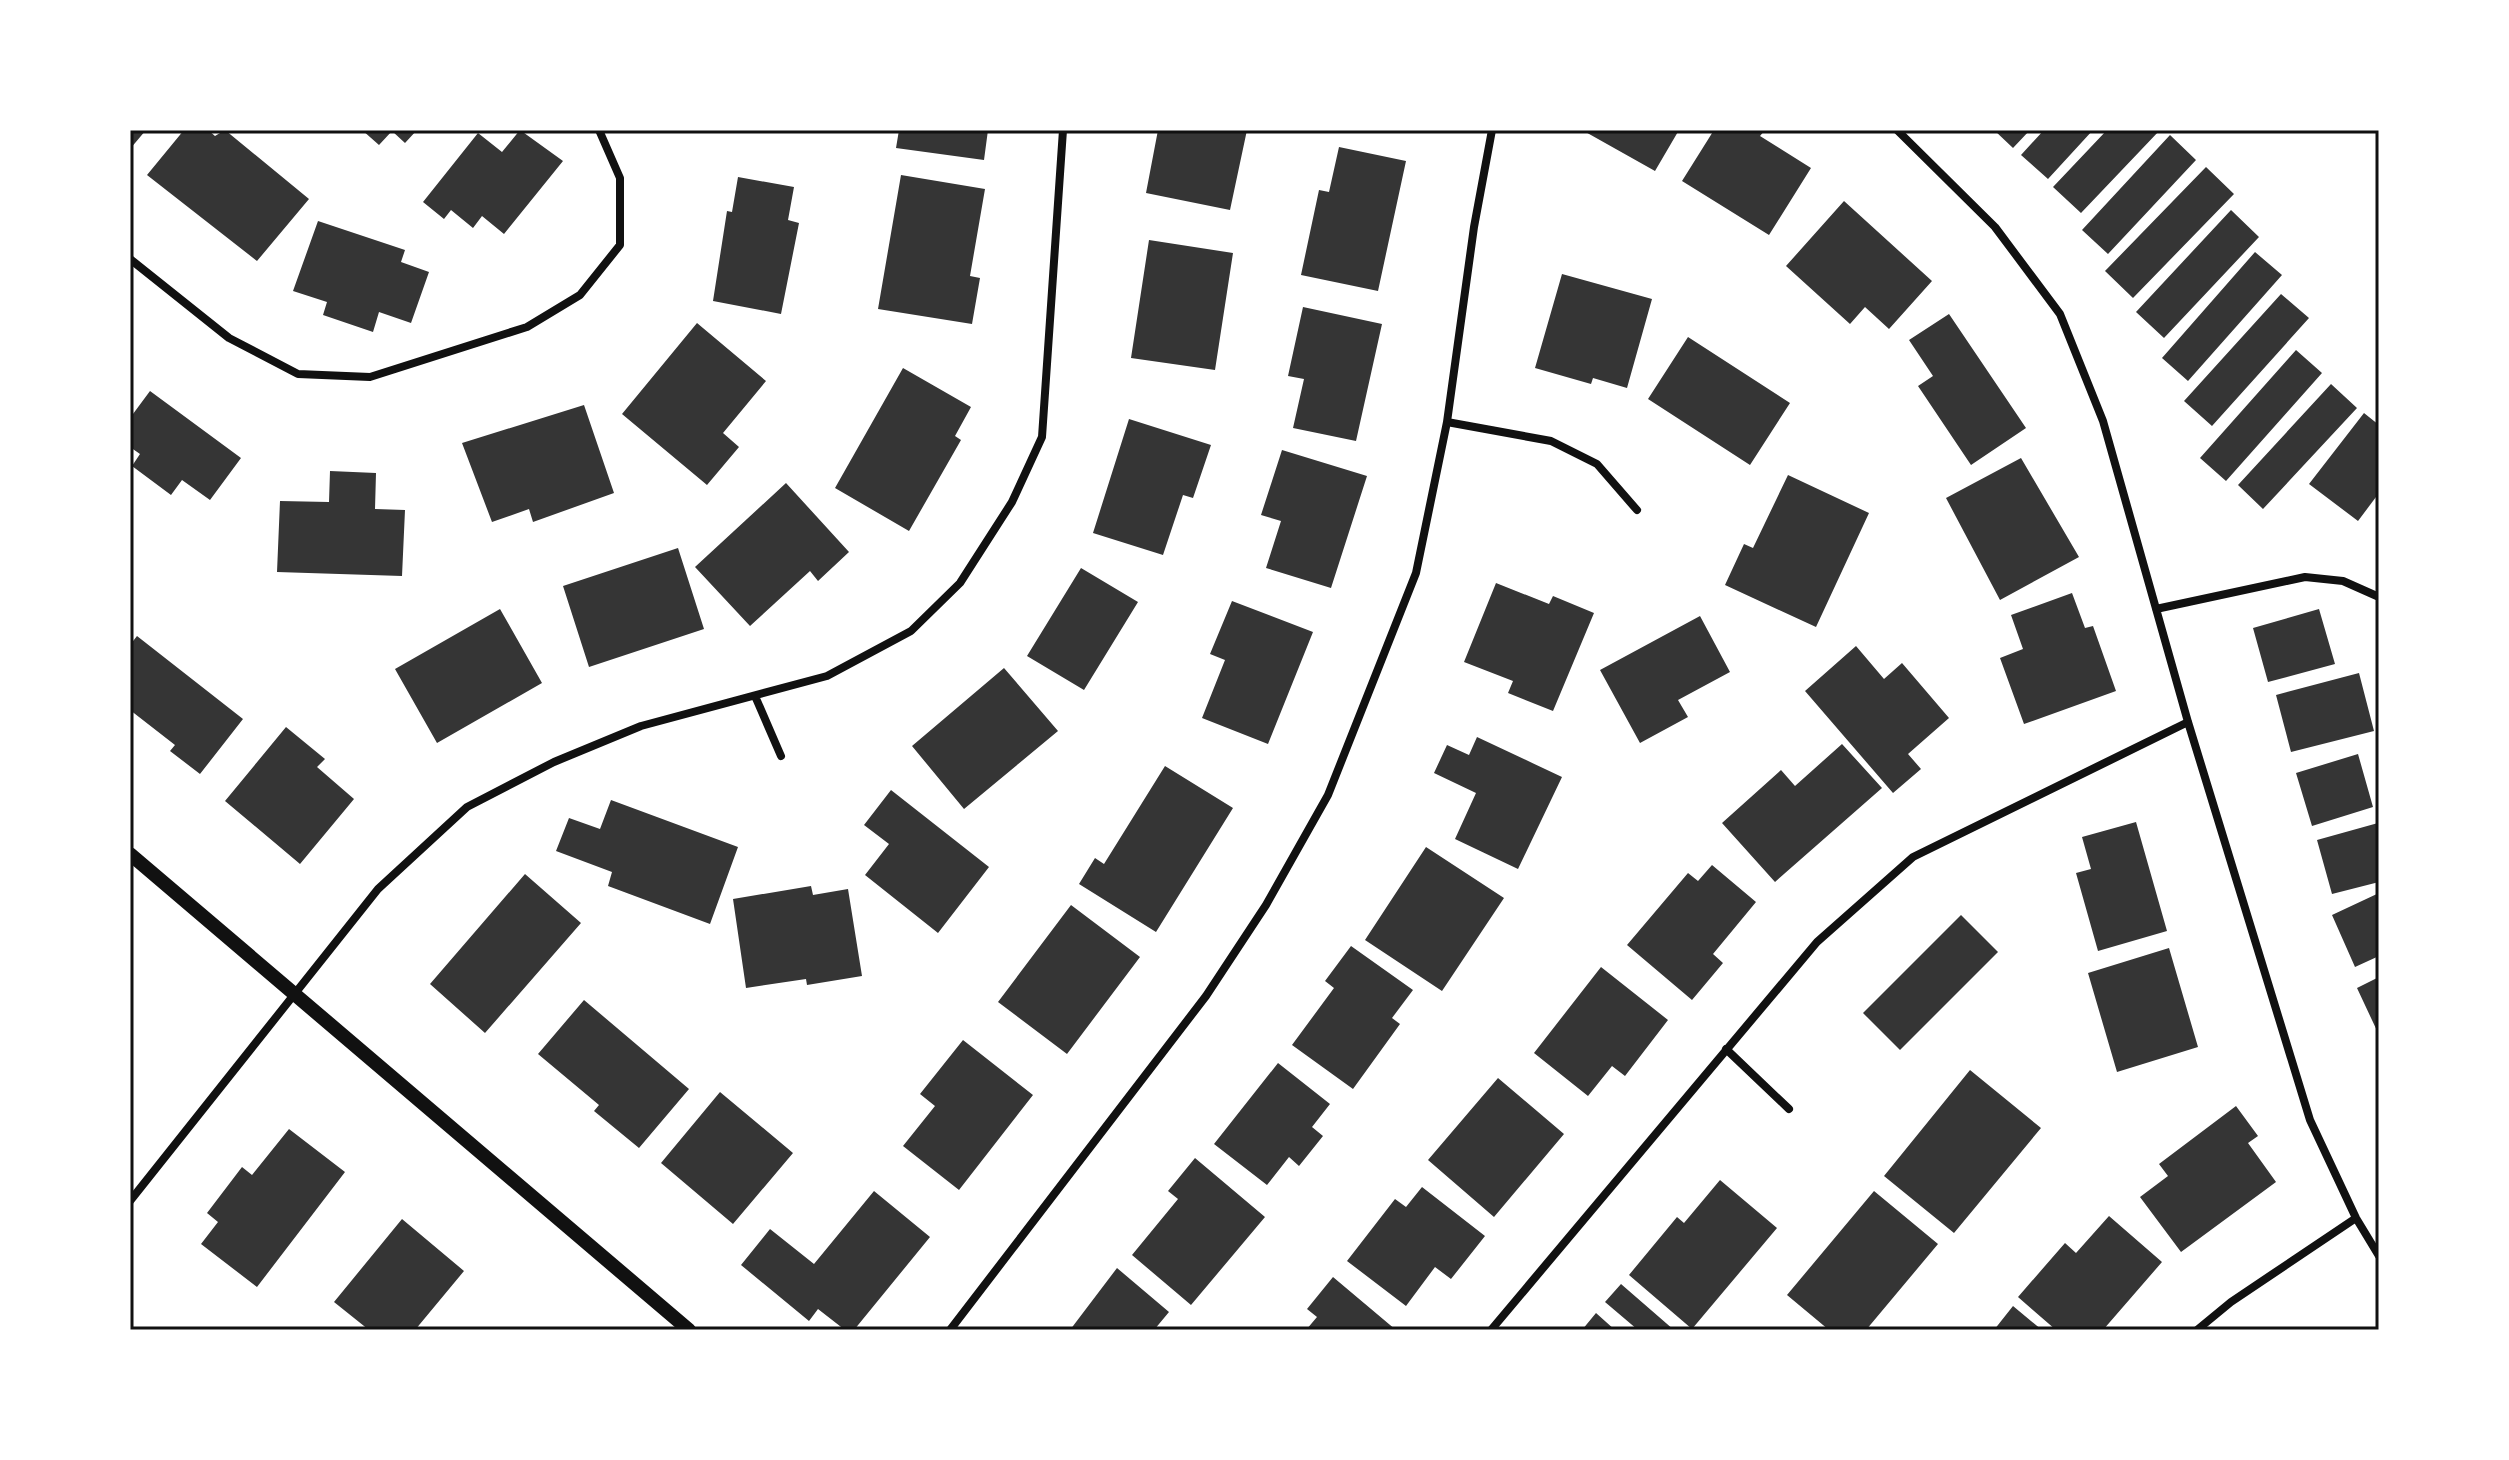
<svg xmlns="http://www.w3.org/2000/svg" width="2509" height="1460" font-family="Merriweather,serif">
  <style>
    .building { fill: #353535 }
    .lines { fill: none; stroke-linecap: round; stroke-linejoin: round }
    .minor { stroke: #111; stroke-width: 8 }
    .tertiary { stroke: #111; stroke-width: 14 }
    .neatline { fill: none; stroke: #111; stroke-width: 3 }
  </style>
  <rect width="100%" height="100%" fill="#fff"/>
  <path class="building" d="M 130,130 L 146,130 L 130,149 Z
    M 184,130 L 208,130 L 215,136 L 225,130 L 309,199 L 257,261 L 147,175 Z
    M 362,130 L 417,130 L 405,143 L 392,131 L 379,145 Z
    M 520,130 L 563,161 L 504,234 L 482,216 L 473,228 L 451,210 L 444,219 L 423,202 L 478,133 L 502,152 Z
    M 899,130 L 988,130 L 984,160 L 896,148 Z
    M 1158,130 L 1247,130 L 1230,210 L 1146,193 Z
    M 1582,130 L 1679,130 L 1655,171 Z
    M 1714,130 L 1765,130 L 1760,136 L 1811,168 L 1769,235 L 1682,181 Z
    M 1994,130 L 2030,130 L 2013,148 Z
    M 2044,130 L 2093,130 L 2048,179 L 2021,155 Z
    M 2107,130 L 2160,130 L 2081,213 L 2053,187 Z
    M 2170,135 L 2196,160 L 2108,254 L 2082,230 Z
    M 1339,147 L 1406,161 L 1378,291 L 1301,275 L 1319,190 L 1329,192 Z
    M 2206,167 L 2234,194 L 2133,298 L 2105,271 Z
    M 901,175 L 985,189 L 970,276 L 980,278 L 972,324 L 878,309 Z
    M 738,177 L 794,187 L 788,220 L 799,223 L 781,314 L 713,301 L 727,211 L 732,212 Z
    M 1844,201 L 1932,281 L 1889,329 L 1865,307 L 1850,324 L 1786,266 Z
    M 2231,210 L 2259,237 L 2164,338 L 2136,312 Z
    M 318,221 L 405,250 L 401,262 L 429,272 L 411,323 L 379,312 L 373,332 L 323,315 L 327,302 L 293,291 Z
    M 1149,240 L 1233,253 L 1215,370 L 1131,358 Z
    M 2255,252 L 2282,275 L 2188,381 L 2162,358 Z
    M 1562,274 L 1652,299 L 1627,388 L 1593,378 L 1591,384 L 1535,368 Z
    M 2281,294 L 2309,318 L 2212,426 L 2184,401 Z
    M 1303,307 L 1382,324 L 1356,441 L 1293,428 L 1304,379 L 1288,376 Z
    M 1949,314 L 2026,428 L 1971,465 L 1918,386 L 1933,376 L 1909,340 Z
    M 697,323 L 766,381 L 723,433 L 739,447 L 707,485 L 622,414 Z
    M 1688,337 L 1790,403 L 1750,465 L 1648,399 Z
    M 2296,350 L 2322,373 L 2226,481 L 2200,458 Z
    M 903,368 L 971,407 L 955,436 L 961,440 L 909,531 L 835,488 Z
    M 2331,384 L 2357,408 L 2263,509 L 2238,485 Z
    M 150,391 L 241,458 L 210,500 L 182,480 L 171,495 L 132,466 L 140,454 L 130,447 L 130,418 Z
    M 584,405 L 614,493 L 533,522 L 529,509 L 492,522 L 462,443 Z
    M 2364,413 L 2379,425 L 2379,493 L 2358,521 L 2309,484 Z
    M 1129,419 L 1211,445 L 1193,498 L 1183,495 L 1163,555 L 1093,533 Z
    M 1282,450 L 1367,476 L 1331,588 L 1266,568 L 1281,521 L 1261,515 Z
    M 2021,458 L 2079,557 L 2000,600 L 1946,498 Z
    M 330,471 L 376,473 L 375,509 L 405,510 L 402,576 L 277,572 L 280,501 L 329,502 Z
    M 1788,475 L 1869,513 L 1816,627 L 1725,585 L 1744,544 L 1753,548 Z
    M 786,483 L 849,552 L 818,581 L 810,571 L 750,626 L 695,567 Z
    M 678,548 L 704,629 L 589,667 L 563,586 Z
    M 1081,568 L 1138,602 L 1084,690 L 1027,656 Z
    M 1496,583 L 1549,604 L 1553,596 L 1594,613 L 1553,711 L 1508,693 L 1513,681 L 1464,662 Z
    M 2072,593 L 2085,628 L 2093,626 L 2116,691 L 2024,724 L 2000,658 L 2023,649 L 2011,615 Z
    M 1232,601 L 1313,632 L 1268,744 L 1202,718 L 1225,660 L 1210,654 Z
    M 500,609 L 542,683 L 437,743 L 395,669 Z
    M 2319,609 L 2335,664 L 2268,682 L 2253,628 Z
    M 1700,616 L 1730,672 L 1678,700 L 1688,717 L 1640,743 L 1600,670 Z
    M 137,636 L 243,719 L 200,774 L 170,751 L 175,745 L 130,710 L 130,645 Z
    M 1856,646 L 1884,679 L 1902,663 L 1949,718 L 1908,754 L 1921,769 L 1893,793 L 1805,691 Z
    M 1004,668 L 1058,731 L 964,809 L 912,746 Z
    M 2359,673 L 2374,731 L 2291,752 L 2276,695 Z
    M 286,727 L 325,759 L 317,767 L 354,799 L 300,864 L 225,801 Z
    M 1477,737 L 1562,777 L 1518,869 L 1455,839 L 1476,793 L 1434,773 L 1447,745 L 1469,755 Z
    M 1842,744 L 1882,788 L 1775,882 L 1722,823 L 1781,770 L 1795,786 Z
    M 2358,754 L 2373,807 L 2312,826 L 2296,773 Z
    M 1165,766 L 1233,808 L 1156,932 L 1079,884 L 1095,858 L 1104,864 Z
    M 891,790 L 989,867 L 938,933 L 865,875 L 889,844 L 864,825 Z
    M 611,800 L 738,847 L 710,924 L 608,886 L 612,872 L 556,851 L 569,818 L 600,829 Z
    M 2136,822 L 2167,931 L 2098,951 L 2076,873 L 2091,869 L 2082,837 Z
    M 2378,823 L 2379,882 L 2332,894 L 2317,840 Z
    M 1426,847 L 1504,898 L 1442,991 L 1365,940 Z
    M 1712,865 L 1756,902 L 1713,954 L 1723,963 L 1692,1000 L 1627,945 L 1688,873 L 1698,881 Z
    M 525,874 L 581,923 L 485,1033 L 430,984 Z
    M 811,886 L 813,895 L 848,889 L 862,976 L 807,985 L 806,979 L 746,988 L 733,899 Z
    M 2379,893 L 2379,956 L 2355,967 L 2332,915 Z
    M 1071,905 L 1140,957 L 1067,1054 L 998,1002 Z
    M 1961,915 L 1998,952 L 1900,1050 L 1863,1013 Z
    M 1351,946 L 1413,990 L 1392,1018 L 1400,1024 L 1353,1089 L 1292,1045 L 1334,988 L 1325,981 Z
    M 2169,948 L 2198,1047 L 2117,1072 L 2088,973 Z
    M 1601,967 L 1668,1020 L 1625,1076 L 1612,1066 L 1588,1096 L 1534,1053 Z
    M 2379,977 L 2379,1035 L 2357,988 Z
    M 584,1000 L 689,1089 L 639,1148 L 594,1111 L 599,1105 L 538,1054 Z
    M 963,1040 L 1033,1095 L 959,1190 L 903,1146 L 935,1106 L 920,1094 Z
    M 1278,1063 L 1330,1104 L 1312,1127 L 1323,1136 L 1299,1166 L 1289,1157 L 1267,1185 L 1214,1144 Z
    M 1970,1070 L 2041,1128 L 1954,1233 L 1884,1176 Z
    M 1498,1078 L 1564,1134 L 1494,1217 L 1428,1160 Z
    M 720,1092 L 793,1153 L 733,1224 L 661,1163 Z
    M 2236,1106 L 2258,1136 L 2248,1143 L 2276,1182 L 2181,1252 L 2140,1197 L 2168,1176 L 2159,1164 Z
    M 289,1129 L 345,1172 L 257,1287 L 201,1244 L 218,1222 L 207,1213 L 242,1167 L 252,1175 Z
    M 1195,1158 L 1265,1217 L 1191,1305 L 1132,1255 L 1178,1199 L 1168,1191 Z
    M 1720,1180 L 1777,1228 L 1692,1329 L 1629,1275 L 1677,1217 L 1684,1223 Z
    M 1422,1187 L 1485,1236 L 1451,1279 L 1435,1267 L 1406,1306 L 1347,1261 L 1395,1199 L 1406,1207 Z
    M 874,1191 L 930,1237 L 854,1330 L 845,1330 L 818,1309 L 809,1321 L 741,1265 L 770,1229 L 814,1264 Z
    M 1874,1191 L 1938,1244 L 1866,1330 L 1829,1330 L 1787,1295 Z
    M 2109,1216 L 2162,1262 L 2103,1330 L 2056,1330 L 2018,1297 L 2065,1243 L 2076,1253 Z
    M 402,1219 L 464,1271 L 415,1330 L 369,1330 L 334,1302 Z
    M 1117,1268 L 1169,1312 L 1154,1330 L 1070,1330 Z
    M 1333,1277 L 1396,1330 L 1306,1330 L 1317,1317 L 1307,1309 Z
    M 1621,1284 L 1674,1330 L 1638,1330 L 1605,1302 Z
    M 2013,1306 L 2042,1330 L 1994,1330 Z
    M 1596,1313 L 1615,1330 L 1582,1330 Z"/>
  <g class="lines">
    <path class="minor" d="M 1897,130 L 1995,227 L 2060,314 L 2103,421 L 2188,722 L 2310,1120 L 2356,1218 L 2379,1256
      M 130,259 L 229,338 L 298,374 L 370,377 L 527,327 L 580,295 L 620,245 L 620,178 L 599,130
      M 1447,422 L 1551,441 L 1597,464 L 1637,510
      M 2156,609 L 2305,577 L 2343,581 L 2379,597
      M 755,696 L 781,756
      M 1726,1049 L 1789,1109
      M 130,1201 L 378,889 L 467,807 L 554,762 L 641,726 L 827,676 L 911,631 L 960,583 L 1012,502 L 1042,437 L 1063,130
      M 950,1330 L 1206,996 L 1266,905 L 1328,795 L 1416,573 L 1447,422 L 1474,227 L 1492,130
      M 1491,1330 L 1817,942 L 1913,857 L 2188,722
      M 2197,1330 L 2231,1302 L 2356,1218"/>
    <path class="tertiary" d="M 130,854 L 689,1330"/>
  </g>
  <rect width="2509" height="1460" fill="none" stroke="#ffffff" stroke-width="264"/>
  <rect x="132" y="132" width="2245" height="1196" class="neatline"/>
</svg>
